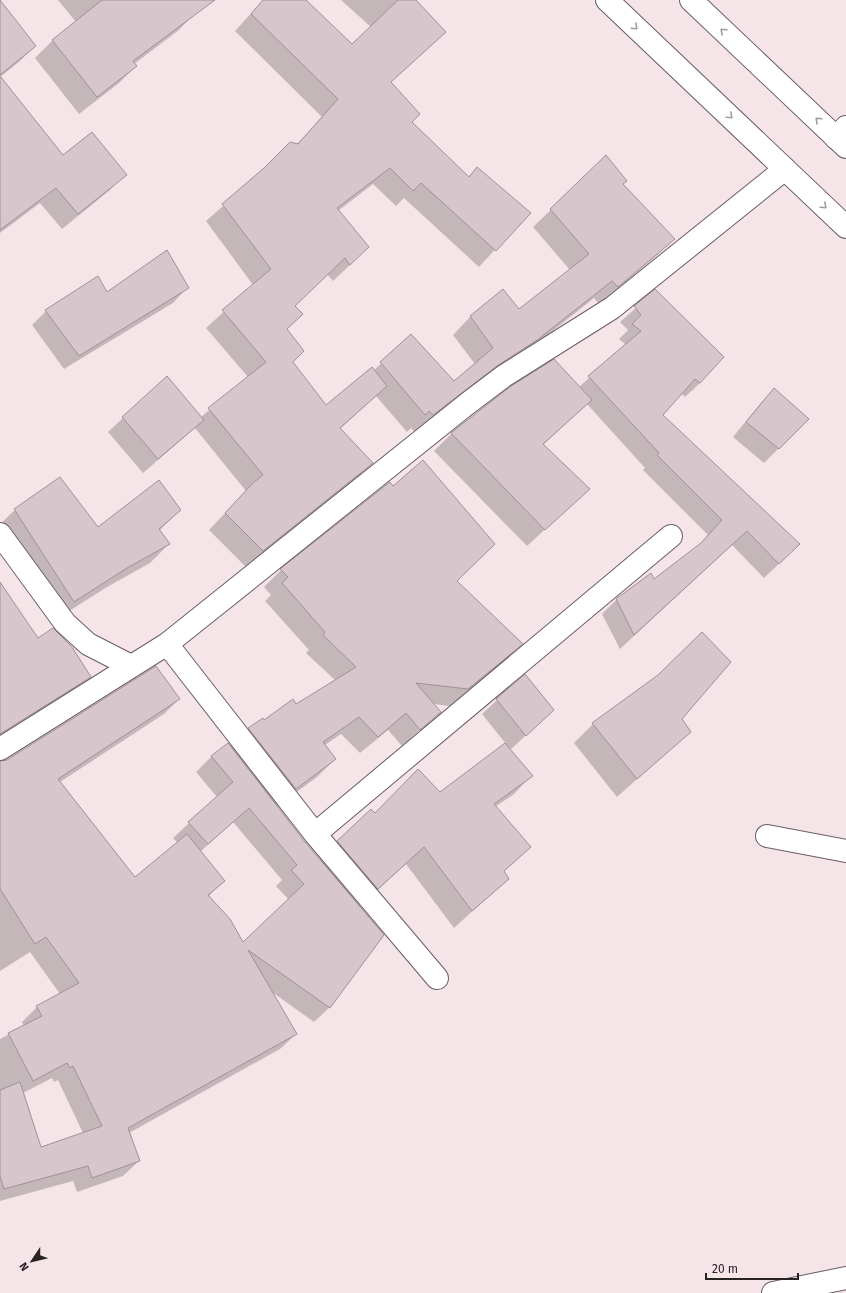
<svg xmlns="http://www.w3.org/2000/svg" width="846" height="1293" font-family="'Fira Sans',sans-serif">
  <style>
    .shadow { fill: #0003; fill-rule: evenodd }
    .building { fill: #d7c7cc; stroke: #a09195 }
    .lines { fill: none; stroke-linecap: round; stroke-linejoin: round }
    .street-casing { stroke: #6b5d61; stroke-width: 24 }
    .secondary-casing { stroke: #6b5d61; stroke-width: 24 }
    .street { stroke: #fff; stroke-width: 22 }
    .secondary { stroke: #fff; stroke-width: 22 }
    .oneway { stroke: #9e9c9c }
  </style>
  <rect width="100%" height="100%" fill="#f5e5e9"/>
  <path class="shadow" d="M 0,0 L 35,46 L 19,62 L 0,77 Z
    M 58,0 L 186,0 L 196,12 L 179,30 L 134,64 L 136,66 L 119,83 L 79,114 L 35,58 L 53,40 L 76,22 Z
    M 263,0 L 305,0 L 352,45 L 371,27 L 341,0 L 415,0 L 445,32 L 390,83 L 411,122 L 468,177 L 477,168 L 529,213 L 479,267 L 404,198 L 396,206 L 373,184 L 338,211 L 351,264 L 333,281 L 327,274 L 294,306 L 302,314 L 287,329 L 292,362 L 326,407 L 373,371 L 411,335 L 454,383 L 475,364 L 453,335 L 470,317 L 502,290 L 519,311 L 570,270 L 533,227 L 606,157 L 622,184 L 674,239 L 656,256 L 599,304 L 594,298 L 519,358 L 415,432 L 411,428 L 407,432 L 376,396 L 340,429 L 371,463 L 355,480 L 246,567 L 209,530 L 246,491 L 195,428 L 143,473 L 108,432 L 167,377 L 201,417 L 248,377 L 206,328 L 253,285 L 206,221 L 265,169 L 297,144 L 322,117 L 235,31 Z
    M 0,77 L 63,156 L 125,174 L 110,190 L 62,229 L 40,203 L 0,233 Z
    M 187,288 L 173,303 L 64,369 L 32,325 L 46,311 L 107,293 Z
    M 655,291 L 700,383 L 685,397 L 681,393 L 662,416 L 784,559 L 764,578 L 732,545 L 620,649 L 602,614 L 616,600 L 650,574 L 654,580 L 698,546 L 708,535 L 643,470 L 645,468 L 587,404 L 543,445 L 589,489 L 527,546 L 434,451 L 451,434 L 512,387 L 579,387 L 626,345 L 619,339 L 628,330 L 620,322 Z
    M 774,389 L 807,420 L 764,463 L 733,437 L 760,404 Z
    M 389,483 L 455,582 L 522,644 L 504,661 L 450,706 L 433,704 L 439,712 L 402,746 L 388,730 L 360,753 L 341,734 L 325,745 L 335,759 L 317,777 L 276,807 L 319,860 L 338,841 L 375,814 L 440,793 L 506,744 L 482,714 L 497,700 L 538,724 L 510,750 L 531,776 L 514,794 L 495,807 L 512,864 L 503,872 L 508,879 L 454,928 L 406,864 L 359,907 L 330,1007 L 314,1022 L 272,992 L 296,1034 L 280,1049 L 129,1133 L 139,1161 L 123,1176 L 77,1192 L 73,1181 L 0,1201 L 0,1039 L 24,1026 L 22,1022 L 37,1007 L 60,994 L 30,952 L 0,971 L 0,762 L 179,699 L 164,714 L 60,782 L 135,878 L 178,843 L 173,838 L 217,797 L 196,772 L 212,756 L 230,747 L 249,729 L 296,706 L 336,681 L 306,653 L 309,650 L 265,601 L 271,595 L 264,587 L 281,570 ZM 233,822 L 282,880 L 276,886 L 289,900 L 243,943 L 208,897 L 224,880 L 200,852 ZM 52,1078 L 54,1082 L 58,1080 L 83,1133 L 40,1148 L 23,1093 Z
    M 15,510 L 98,529 L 180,510 L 159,531 L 169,544 L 150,563 L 107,587 L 55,620 L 0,524 Z
    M 0,584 L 37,639 L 90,677 L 74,692 L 0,739 Z
    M 659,676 L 681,719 L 690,732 L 617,797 L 574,743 L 593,724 Z"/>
  <path class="building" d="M 0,0 L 36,46 L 0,75 Z
    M 102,0 L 215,0 L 133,61 L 137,66 L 97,97 L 52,40 Z
    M 263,0 L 306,0 L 352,44 L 398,0 L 416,0 L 446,32 L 391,82 L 420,114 L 412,122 L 469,177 L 477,167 L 531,213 L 496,251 L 421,183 L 413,191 L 390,168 L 337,208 L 369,247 L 350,265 L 345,258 L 295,306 L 303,314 L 287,329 L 304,351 L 293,362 L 326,405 L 372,367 L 387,386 L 340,428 L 373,463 L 263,551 L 225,513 L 253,483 L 263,475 L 208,408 L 266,362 L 222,310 L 271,269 L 222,204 L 264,168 L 290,142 L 298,144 L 338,99 L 251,14 Z
    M 0,76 L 63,155 L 92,132 L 127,175 L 78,214 L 56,188 L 0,230 Z
    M 606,155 L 627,181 L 623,184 L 675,239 L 618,287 L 612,281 L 537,340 L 497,366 L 433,415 L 429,411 L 425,415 L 380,362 L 411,334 L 454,381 L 493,348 L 470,316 L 503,289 L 519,309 L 589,254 L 550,209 Z
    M 167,250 L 189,288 L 79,356 L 45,310 L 98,276 L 107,292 Z
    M 655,289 L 724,357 L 700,383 L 695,379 L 663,415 L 800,544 L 779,564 L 747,531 L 634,635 L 616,599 L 651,573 L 654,579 L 701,543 L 722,520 L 657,455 L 659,453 L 588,376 L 641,331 L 632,324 L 641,315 L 634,306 Z
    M 554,359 L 592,400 L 543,444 L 590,489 L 545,530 L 451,433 L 511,386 Z
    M 167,376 L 204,420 L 158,459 L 122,417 Z
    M 774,388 L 809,419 L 779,449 L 746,422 Z
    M 423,460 L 495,544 L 457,581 L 523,644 L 468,689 L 416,683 L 441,712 L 420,730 L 406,713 L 378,737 L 359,717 L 323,742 L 336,759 L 296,789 L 248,728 L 263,718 L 264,720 L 293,699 L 296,704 L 356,667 L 323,635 L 325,632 L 282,583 L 288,577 L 280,569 L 390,482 L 393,486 Z
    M 60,477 L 98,527 L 159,480 L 181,510 L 159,529 L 170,544 L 127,568 L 74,602 L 14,509 Z
    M 0,582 L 38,638 L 53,628 L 72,647 L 91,677 L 0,734 Z
    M 702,632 L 731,662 L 682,719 L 691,732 L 637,779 L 592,723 L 658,675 Z
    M 156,666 L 180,699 L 58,779 L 135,877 L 187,834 L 225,881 L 208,895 L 230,919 L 243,942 L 304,884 L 291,870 L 297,865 L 249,808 L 208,844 L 188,822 L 233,782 L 211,756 L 228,743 L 305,842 L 384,935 L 330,1008 L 248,950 L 297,1034 L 128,1128 L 140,1161 L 92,1178 L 88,1166 L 4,1189 L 0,1176 L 0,1090 L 20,1082 L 41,1147 L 102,1126 L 73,1066 L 70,1068 L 67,1063 L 33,1081 L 8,1033 L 42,1016 L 36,1006 L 79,983 L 46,937 L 35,944 L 0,889 L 0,761 L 7,760 Z
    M 525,674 L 554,710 L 526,736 L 496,699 Z
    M 505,743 L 533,776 L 494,804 L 531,847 L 504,871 L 509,879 L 472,911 L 424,847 L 378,889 L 337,841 L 371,809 L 375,813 L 418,769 L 440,792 Z"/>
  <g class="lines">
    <g class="street-casing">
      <path id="street" d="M 836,138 L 846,127
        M 0,534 L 65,623 L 88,644 L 131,666
        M 167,644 L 315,834 L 437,978
        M 0,749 L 167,644 L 467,404 L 504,376 L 612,308 L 785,169
        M 315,834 L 671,536
        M 767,836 L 846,851
        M 773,1293 L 846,1278"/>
    </g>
    <g class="secondary-casing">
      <path id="secondary" d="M 607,0 L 846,227
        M 691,0 L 846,147"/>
    </g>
    <use href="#street" class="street"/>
    <use href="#secondary" class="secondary"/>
  </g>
  <defs><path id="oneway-chevron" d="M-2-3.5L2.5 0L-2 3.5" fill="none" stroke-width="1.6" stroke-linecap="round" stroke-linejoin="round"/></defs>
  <g class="oneway">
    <use href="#oneway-chevron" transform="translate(635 27) rotate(43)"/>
    <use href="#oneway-chevron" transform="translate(723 31) rotate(-137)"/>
    <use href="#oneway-chevron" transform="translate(730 116) rotate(43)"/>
    <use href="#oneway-chevron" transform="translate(818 120) rotate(-137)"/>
    <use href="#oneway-chevron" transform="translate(824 206) rotate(43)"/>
  </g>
  <g transform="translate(32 1261) rotate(235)" stroke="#f5e5e9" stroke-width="3" paint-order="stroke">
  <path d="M0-3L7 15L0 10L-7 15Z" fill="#282223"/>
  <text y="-6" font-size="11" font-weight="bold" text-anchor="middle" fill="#282223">N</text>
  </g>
  <path d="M706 1273v6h92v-6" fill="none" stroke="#282223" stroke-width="2"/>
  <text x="712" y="1273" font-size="12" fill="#282223" stroke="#f5e5e9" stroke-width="3" paint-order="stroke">20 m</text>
</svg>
